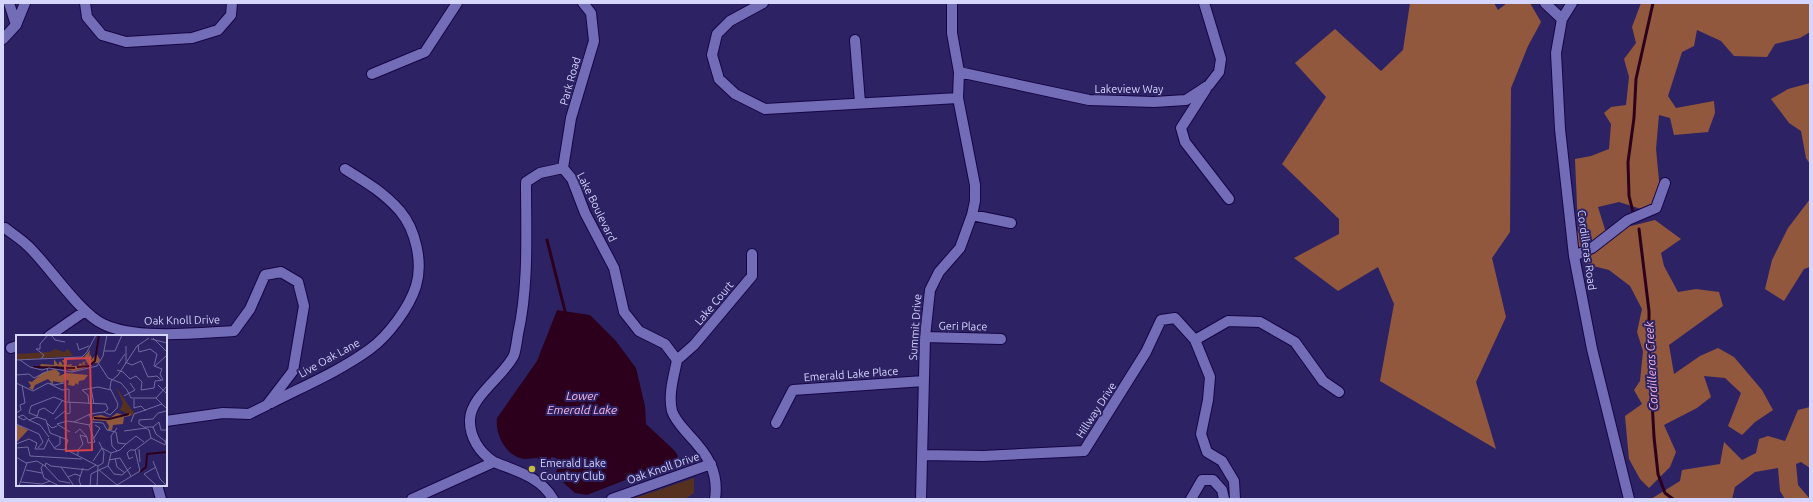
<svg xmlns="http://www.w3.org/2000/svg" width="1813" height="502" font-family="Ubuntu,sans-serif">
  <style>
    .green { fill: #57311f }
    .forest { fill: #92583d }
    .water { fill: #2c001d }
    .lines { fill: none; stroke-linecap: round; stroke-linejoin: round }
    .stream { stroke: #2c001d; stroke-width: 3 }
    .minor-casing { stroke: #170546; stroke-width: 12 }
    .minor { stroke: #726db6; stroke-width: 10 }
    .poi-dot { fill: #c5bc3d; stroke: #2d2364; stroke-width: 1.5 }
    .labels { text-anchor: middle; dominant-baseline: central; stroke-width: 4; stroke-linejoin: round; paint-order: stroke }
    .street-label { font-size: 11px; fill: #d5d5fd; stroke: #2d2364 }
    .poi-label { font-size: 11px; fill: #d5d5fd; stroke: #2d2364; text-anchor: start }
    .water-label { font-size: 12px; font-style: italic; fill: #fbb6dc; stroke: #2d2364 }
    .inset-river { fill: none; stroke: #2c001d; stroke-width: 2 }
    .inset-road { fill: none; stroke: #706aa1; stroke-width: 1 }
    .view { fill: #d64248; fill-opacity: 0.15; stroke: #d64248; stroke-width: 2 }
    .inset-edge { fill: none; stroke: #d5d5fd; stroke-width: 2 }
  </style>
  <rect width="100%" height="100%" fill="#2d2364"/>
  <path class="green" d="M 694,478 L 694,493 L 685,499 L 632,499 Z"/>
  <path class="forest" d="M 1410,3 L 1494,3 L 1498,10 L 1507,3 L 1530,3 L 1541,22 L 1528,46 L 1511,88 L 1510,232 L 1492,258 L 1506,317 L 1476,382 L 1496,449 L 1380,381 L 1394,304 L 1378,267 L 1338,291 L 1294,258 L 1339,234 L 1339,219 L 1282,164 L 1326,97 L 1295,63 L 1335,29 L 1381,71 L 1403,50 Z
    M 1641,3 L 1810,3 L 1810,32 L 1800,38 L 1775,44 L 1767,57 L 1734,56 L 1721,41 L 1697,30 L 1694,46 L 1682,52 L 1668,96 L 1676,108 L 1714,101 L 1715,113 L 1708,132 L 1674,135 L 1670,118 L 1659,115 L 1656,149 L 1660,191 L 1656,207 L 1641,209 L 1619,202 L 1598,207 L 1608,239 L 1623,228 L 1655,220 L 1681,239 L 1661,253 L 1664,266 L 1678,292 L 1696,289 L 1719,292 L 1723,306 L 1669,345 L 1674,374 L 1700,356 L 1718,348 L 1734,357 L 1762,390 L 1773,410 L 1755,422 L 1742,435 L 1728,426 L 1741,393 L 1725,378 L 1704,376 L 1711,397 L 1697,408 L 1664,425 L 1676,452 L 1670,467 L 1649,488 L 1640,479 L 1629,459 L 1625,416 L 1642,404 L 1634,390 L 1640,381 L 1643,351 L 1637,332 L 1642,309 L 1630,286 L 1609,270 L 1585,264 L 1575,243 L 1578,229 L 1575,159 L 1591,156 L 1609,149 L 1611,124 L 1604,113 L 1611,107 L 1626,105 L 1629,77 L 1624,59 L 1636,43 L 1632,27 Z
    M 1810,83 L 1810,164 L 1806,158 L 1801,131 L 1789,123 L 1771,99 L 1788,89 Z
    M 1810,199 L 1810,267 L 1804,269 L 1784,301 L 1765,289 L 1772,260 L 1788,228 Z
    M 1810,407 L 1810,468 L 1801,462 L 1796,464 L 1798,485 L 1810,499 L 1785,499 L 1780,491 L 1778,468 L 1755,472 L 1735,487 L 1732,499 L 1651,499 L 1680,481 L 1682,470 L 1720,464 L 1724,442 L 1742,460 L 1756,453 L 1759,439 L 1768,436 L 1785,441 L 1798,410 Z"/>
  <path class="water" d="M 557,310 L 590,315 L 616,341 L 636,368 L 645,406 L 646,424 L 675,451 L 678,456 L 677,462 L 663,469 L 628,479 L 587,495 L 575,493 L 557,477 L 556,472 L 560,464 L 556,458 L 552,457 L 546,464 C 541,463 542,459 536,458 C 531,458 526,460 520,458 C 504,453 495,433 497,418 L 537,361 Z"/>
  <g class="lines">
    <path class="stream" d="M 1633,212 L 1629,196 L 1628,162 L 1634,118 L 1636,79 L 1653,3
      M 1639,229 L 1649,311 L 1649,347 L 1654,437 L 1658,474 L 1665,493 L 1673,499
      M 547,240 L 565,311"/>
    <g class="minor-casing">
      <path id="minor" d="M 9,3 L 16,25
        M 85,3 L 87,17 L 102,35 L 126,42 L 192,38 L 218,30 L 231,15 L 232,3
        M 763,3 L 730,21 L 717,34 L 712,55 L 719,79 L 735,94 L 765,109 L 958,98
        M 1545,3 L 1562,19
        M 1572,3 L 1562,19 L 1556,53 L 1560,129 L 1574,256 L 1592,349 L 1629,499
        M 3,39 L 16,25 L 25,3
        M 855,40 L 860,103
        M 959,72 L 1089,100 L 1154,102 L 1186,100 L 1209,85 L 1219,72 L 1221,59 L 1204,3
        M 372,74 L 425,52 L 457,3
        M 1206,89 L 1181,128 L 1185,142 L 1229,199
        M 563,168 L 571,118 L 594,41 L 591,13 L 583,3
        M 972,215 L 1011,223
        M 3,228 L 5,228 C 14,235 24,241 31,249 C 50,268 81,314 103,324 C 136,340 197,333 234,331 L 250,309 L 265,275 L 281,272 L 298,282 L 304,306 L 293,371 L 267,405 L 249,414 L 223,413 L 166,421
        M 1574,256 L 1592,248 L 1628,220 L 1656,208 L 1665,183
        M 49,336 L 85,311
        M 925,337 L 1001,339
        M 1195,340 L 1228,321 L 1260,322 L 1295,342 L 1323,381 L 1339,392
        M 11,348 L 17,346
        M 677,360 L 694,345 L 752,276 L 752,254
        M 271,403 C 304,386 340,371 370,349 C 388,336 409,308 416,286 C 423,263 416,230 400,211 C 383,192 366,182 345,169
        M 776,423 L 793,390 L 924,381
        M 923,455 L 983,456 L 1084,451 L 1146,352 L 1161,320 L 1175,318 L 1195,340 L 1210,377 L 1208,400 L 1201,434 L 1207,452 L 1222,461 L 1234,481 L 1235,499
        M 494,462 C 480,453 469,437 470,419 C 471,396 505,375 514,355 C 516,349 517,340 518,334 C 529,285 526,232 526,182 L 540,173 L 563,168 L 572,179 L 585,213 L 614,268 L 624,312 L 639,331 L 665,344 L 677,360 C 674,376 668,394 672,411 C 675,420 682,427 688,434 C 707,454 719,471 715,499
        M 157,485 L 161,499
        M 412,499 L 494,462 C 516,471 541,477 553,499
        M 612,499 L 711,464
        M 921,499 L 925,337 L 930,290 L 939,272 L 960,248 L 972,215 L 975,201 L 975,185 L 958,98 L 959,72 L 952,33 L 952,3
        M 1191,499 L 1202,480 L 1213,480 L 1222,490 L 1224,499"/>
    </g>
    <use href="#minor" class="minor"/>
  </g>
  <circle class="poi-dot" cx="532" cy="469" r="4"/>
  <g class="labels">
    <g class="street-label">
      <text transform="translate(570 81) rotate(-74)">Park Road</text>
      <text x="1129" y="89">Lakeview Way</text>
      <text transform="translate(597 207) rotate(64)">Lake Boulevard</text>
      <text transform="translate(1587 250) rotate(82)">Cordilleras Road</text>
      <text transform="translate(714 303) rotate(-50)">Lake Court</text>
      <text transform="translate(182 320) rotate(-1)">Oak Knoll Drive</text>
      <text transform="translate(963 326) rotate(1)">Geri Place</text>
      <text transform="translate(915 327) rotate(-86)">Summit Drive</text>
      <text transform="translate(329 358) rotate(-29)">Live Oak Lane</text>
      <text transform="translate(851 374) rotate(-4)">Emerald Lake Place</text>
      <text transform="translate(1096 410) rotate(-57)">Hillway Drive</text>
      <text transform="translate(663 468) rotate(-19)">Oak Knoll Drive</text>
    </g>
    <g class="poi-label">
      <text x="540" y="463">Emerald Lake<tspan x="540" dy="13">Country Club</tspan></text>
    </g>
    <g class="water-label">
      <text transform="translate(1651 366) rotate(-93)">Cordilleras Creek</text>
      <text x="582" y="395">Lower<tspan x="582" dy="14">Emerald Lake</tspan></text>
    </g>
  </g>
  <g transform="translate(16 335)">
    <rect width="151" height="151" fill="#2d2364"/>
    <path d="M 39,14 L 48,17 L 52,14 L 57,21 L 0,25 L 0,19 L 34,17 ZM 100,52 L 118,78 L 115,81 L 104,75 L 107,68 Z" fill="#57311f"/>
    <path d="M 74,15 L 73,22 L 74,19 L 76,23 L 73,27 L 81,19 L 84,25 L 82,28 L 75,28 L 76,31 L 57,36 L 41,31 L 23,33 L 25,29 L 38,30 L 38,24 L 42,30 L 44,26 L 47,30 L 48,29 L 46,25 L 51,25 L 51,30 L 56,29 L 55,31 L 62,31 L 64,28 L 68,31 L 66,28 L 70,26 L 68,29 L 73,31 L 68,22 ZM 39,34 L 44,38 L 43,41 L 50,38 L 72,40 L 68,45 L 63,46 L 62,50 L 60,48 L 58,51 L 52,50 L 53,46 L 49,44 L 47,48 L 37,46 L 37,49 L 32,44 L 19,50 L 17,55 L 13,53 L 15,51 L 12,46 L 16,47 L 26,38 ZM 101,78 L 110,81 L 115,78 L 114,81 L 108,82 L 107,89 L 97,90 L 96,95 L 92,95 L 93,91 L 90,86 L 76,85 L 78,81 L 85,80 L 94,83 ZM 0,89 L 12,95 L 0,108 Z" fill="#92583d"/>
    <path class="inset-river" d="M 17,32 L 59,33M 61,32 L 73,31 L 79,26 L 83,0M 78,83 L 93,84 L 113,79M 124,137 L 130,132 L 131,119 L 151,117"/>
    <path class="inset-road" d="M 36,1 L 39,5 L 49,7M 137,3 L 151,17M 135,4 L 151,8M 61,8 L 63,15 L 73,11M 110,11 L 110,26M 88,16 L 99,16 L 106,0M 25,24 L 28,20 L 20,14 L 24,14 L 24,9 L 32,0M 0,25 L 66,22 L 71,17 L 80,0M 4,25 L 14,32 L 26,35 L 33,33 L 56,37 L 81,31 L 87,21 L 91,0M 109,27 L 116,30 L 125,26 L 132,42 L 141,41 L 145,45M 83,29 L 92,43 L 105,48 L 111,55 L 115,63 L 140,63 L 151,74M 102,29 L 109,19M 139,31 L 150,21M 101,35 L 107,37 L 114,44 L 120,41 L 126,47 L 125,55 L 138,53 L 139,46 L 147,45 L 144,39 L 146,34 L 138,31 L 141,19 L 134,14 L 123,17 L 122,10M 0,40 L 13,39 L 18,43 L 32,36 L 31,33M 0,48 L 17,56 L 32,48 L 46,55 L 53,54 L 53,67M 34,48 L 38,50 L 48,48M 142,50 L 151,59M 75,53 L 78,69M 66,55 L 82,52 L 95,55M 66,55 L 72,60 L 73,69M 108,61 L 119,55 L 114,48M 140,63 L 151,51M 118,64 L 118,73 L 125,71 L 130,76M 46,66 L 37,79 L 28,73 L 23,75 L 21,82 L 30,85 L 34,98 L 52,105 L 49,114 L 82,131 L 81,151M 0,78 L 5,75 L 4,70 L 9,68 L 6,50M 21,81 L 13,78 L 15,71 L 38,62 L 50,67 L 90,69 L 92,74 L 88,77M 21,82 L 13,85 L 24,90 L 33,102M 11,83 L 8,85 L 2,82 L 7,80 L 13,85M 39,84 L 49,76 L 51,79 L 54,78 L 54,67M 76,87 L 87,88 L 91,95 L 100,97 L 102,108 L 110,109 L 120,101 L 128,107M 115,87 L 118,79 L 146,69M 31,88 L 36,93 L 41,91M 0,89 L 23,99 L 27,107 L 22,113M 73,90 L 58,87 L 74,79 L 88,77 L 94,80 L 101,73 L 102,69 L 94,53 L 95,46 L 102,40 L 121,11 L 133,3M 129,92 L 137,92 L 143,87 L 145,95 L 151,95M 137,92 L 140,99 L 150,107M 101,93 L 95,101 L 96,111 L 101,116M 108,96 L 130,93M 54,97 L 41,89 L 51,86 L 58,87M 59,98 L 64,94 L 71,102M 78,103 L 84,93 L 79,90M 135,103 L 133,95 L 123,89 L 123,85 L 137,84 L 142,78 L 151,76M 33,105 L 39,114 L 51,115M 0,109 L 13,104 L 21,108 L 19,114 L 28,114 L 33,103M 0,113 L 12,112 L 14,121 L 66,124M 38,113 L 44,109 L 44,102M 86,113 L 95,118 L 104,115 L 110,109M 123,114 L 124,127M 119,115 L 135,103 L 149,110 L 151,100M 62,120 L 62,115 L 67,109 L 64,100 L 71,102 L 72,108 L 79,107 L 73,90 L 76,87 L 73,79M 0,122 L 10,128 L 21,126 L 29,131M 117,122 L 113,124 L 111,118 L 114,115 L 119,115M 99,123 L 101,132 L 109,138M 93,125 L 104,123 L 115,141M 77,126 L 86,113M 137,126 L 144,144 L 151,151M 27,130 L 25,133 L 28,143 L 43,151M 29,131 L 30,128 L 35,131 L 72,135 L 80,130M 29,131 L 43,146 L 54,148M 82,131 L 87,128 L 88,117 L 83,107M 92,131 L 98,139 L 106,140 L 115,132M 45,132 L 58,151M 140,132 L 128,139 L 141,151M 10,135 L 26,138M 83,135 L 92,131 L 95,118M 52,142 L 59,139 L 65,141M 5,147 L 26,149 L 34,146M 3,151 L 11,128M 65,151 L 63,145 L 67,133M 74,151 L 75,139 L 83,135 L 101,150 L 124,136 L 119,115"/>
    <path class="view" d="M 74,23 L 76,115 L 50,116 L 49,24 Z"/>
    <rect width="151" height="151" class="inset-edge"/>
  </g>
  <rect width="1813" height="502" fill="none" stroke="#d5d5fd" stroke-width="8"/>
</svg>
